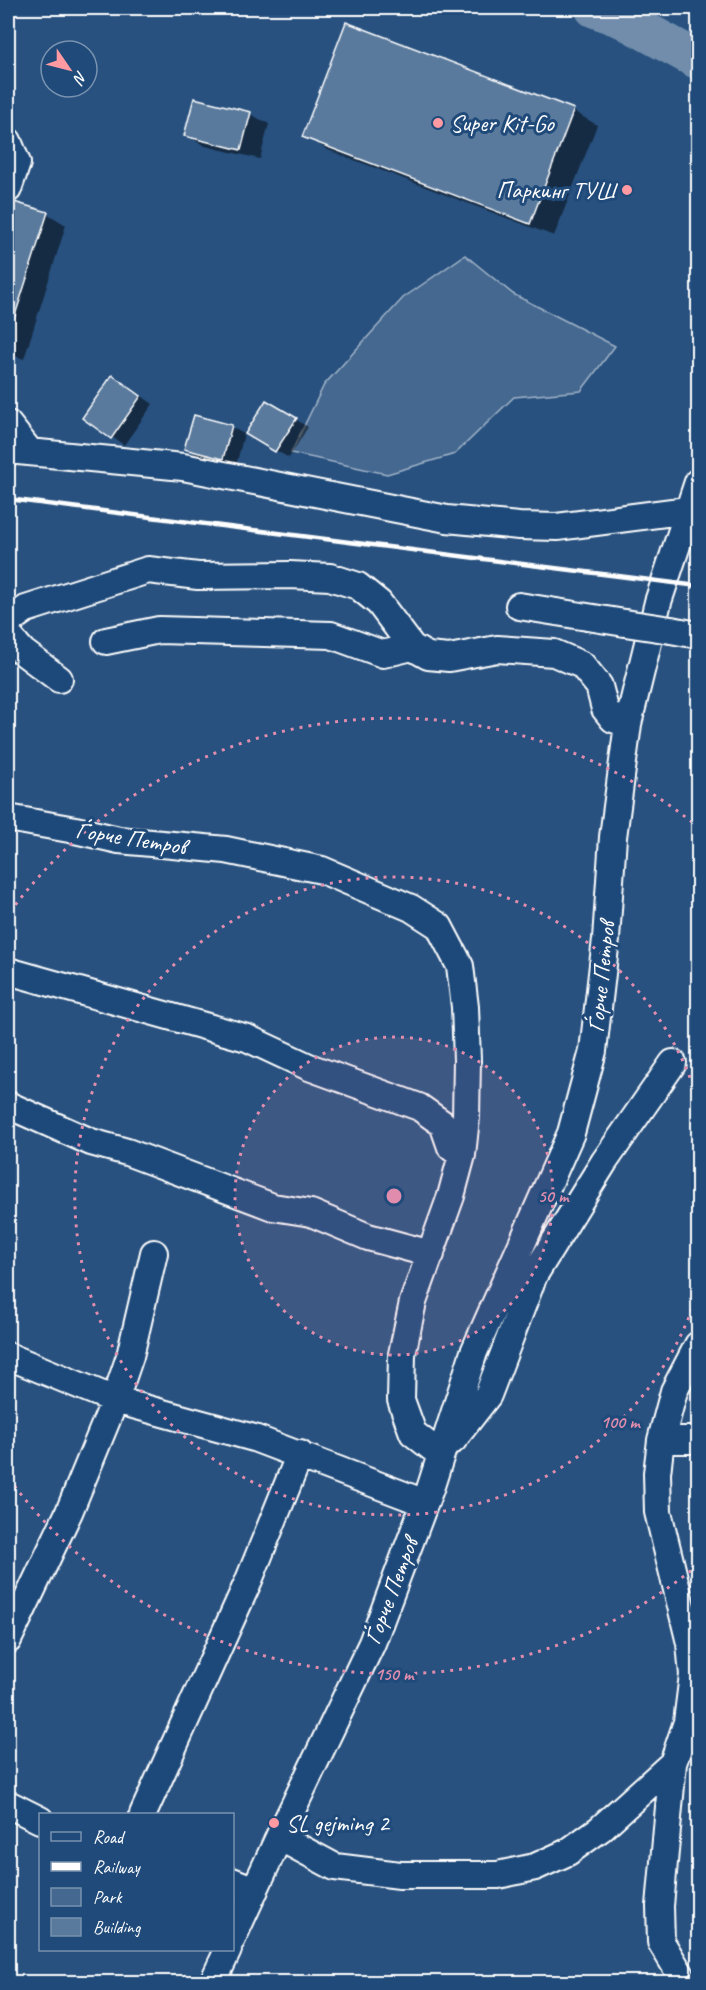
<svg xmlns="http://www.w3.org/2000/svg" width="706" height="1990" font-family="Caveat,sans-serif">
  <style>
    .green { fill: #446890; stroke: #a2b4c8; stroke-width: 1.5 }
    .shadow { fill: #0007 }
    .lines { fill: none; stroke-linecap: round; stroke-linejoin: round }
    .river { stroke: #718dab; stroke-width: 39 }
    .building { fill: #5a7a9d; stroke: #fff; stroke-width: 1.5 }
    .minor-casing { stroke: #fff; stroke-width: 30 }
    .minor { stroke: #1f4a7a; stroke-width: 26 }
    .rail { stroke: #fff; stroke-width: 4.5 }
    .minor-bridge-casing { stroke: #fff; stroke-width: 30; stroke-linecap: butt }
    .minor-bridge { stroke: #1f4a7a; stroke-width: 26 }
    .ring { fill: none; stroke: #e08cad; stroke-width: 3; stroke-dasharray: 3 6 }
    .poi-dot { fill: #ff9aa2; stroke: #1f4a7a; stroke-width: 2 }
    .labels { text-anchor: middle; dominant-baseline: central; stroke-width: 6; stroke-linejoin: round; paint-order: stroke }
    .poi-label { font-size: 24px; fill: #fff; stroke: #1f4a7a; text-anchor: start }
    .street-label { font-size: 24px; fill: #fff; stroke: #1f4a7a }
    .centre { fill: #e08cad; stroke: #1f4a7a; stroke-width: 3 }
    .ring-label { font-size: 18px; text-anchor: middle; font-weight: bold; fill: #e08cad; stroke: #1f4a7a; stroke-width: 6; stroke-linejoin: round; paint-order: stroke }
  </style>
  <rect width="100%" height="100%" fill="#28517f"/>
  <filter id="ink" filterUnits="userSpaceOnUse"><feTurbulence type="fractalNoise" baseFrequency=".0167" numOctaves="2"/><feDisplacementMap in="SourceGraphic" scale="12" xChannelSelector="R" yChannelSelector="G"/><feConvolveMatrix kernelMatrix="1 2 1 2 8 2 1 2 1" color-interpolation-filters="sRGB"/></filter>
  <g filter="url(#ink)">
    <path class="green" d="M 465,255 L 513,294 L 615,346 L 581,391 L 514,397 L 455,454 L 387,474 L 291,453 L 324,385 L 403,298 Z"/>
    <path class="shadow" d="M 573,111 L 597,125 L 554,236 L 328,150 L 304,136 Z
      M 250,114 L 269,124 L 260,159 L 205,146 L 186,135 Z
      M 14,204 L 48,214 L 66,225 L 24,359 L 8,354 L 8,219 L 12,205 Z
      M 125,384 L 153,404 L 124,445 L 112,437 Z
      M 267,402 L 308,427 L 289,458 L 247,434 Z
      M 231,427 L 244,434 L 236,466 L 199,456 L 186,448 Z"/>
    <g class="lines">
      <path class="river" d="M 594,8 L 623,19 L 698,60"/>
    </g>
    <path class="building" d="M 346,22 L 574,109 L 530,224 L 302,137 Z
      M 194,98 L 251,112 L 241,150 L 184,136 Z
      M 14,202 L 48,212 L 12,325 L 8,325 L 8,214 L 11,204 Z
      M 112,375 L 141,396 L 111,439 L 82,418 Z
      M 266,400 L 297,418 L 275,452 L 245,434 Z
      M 194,415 L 232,425 L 223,459 L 184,449 Z"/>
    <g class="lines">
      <g class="minor-casing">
        <path id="minor" d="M 8,141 L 17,163 L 8,189
          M 8,424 L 30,452
          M 8,450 L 183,467 L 447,519 L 519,526 L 557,527 L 688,510 L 698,512
          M 519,606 L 625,623
          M 8,625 L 9,621 L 26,609 L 148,570 L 198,576 L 290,575 L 330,577 L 358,586 L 379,603 L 412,647 L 428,656 L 449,658 L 497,649 L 554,653 L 582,665 L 599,686 L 605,709 L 613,719 L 628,724
          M 671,630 L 698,635
          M 8,635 L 23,652 L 59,679
          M 106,641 L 159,630 L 331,635 L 383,654 L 412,647
          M 8,818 L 75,830 L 119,840 L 226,850 L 322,870 L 411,908 L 439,926 L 460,966 L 465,1007 L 467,1060 L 466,1118 L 462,1155 L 451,1196 L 413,1302 L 402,1354 L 401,1400 L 413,1433 L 441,1455
          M 8,971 L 247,1038 L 309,1067 L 419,1107 L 443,1124 L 451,1147 L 462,1155
          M 8,1105 L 91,1142 L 127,1152 L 273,1207 L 311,1213 L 368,1237 L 431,1254
          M 8,1356 L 115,1400 L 254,1438 L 425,1503
          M 453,1440 L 488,1395 L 534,1275 L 604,1162 L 673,1063
          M 661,1440 L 698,1440
          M 8,1640 L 69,1512 L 115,1400 L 130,1356 L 154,1253
          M 8,1804 L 40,1820
          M 143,1814 L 249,1580 L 300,1454
          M 279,1837 L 335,1867 L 400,1875 L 498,1875 L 535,1867 L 568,1852 L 600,1829 L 673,1763
          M 232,1881 L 255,1890
          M 232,1939 L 279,1837 L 372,1643 L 430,1489 L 474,1352 L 571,1133 L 593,1051 L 606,939 L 613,837 L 628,724 L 658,602 L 698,482
          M 213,1982 L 228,1950
          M 685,1982 L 661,1942 L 660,1906 L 673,1763 L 687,1722 L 693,1675 L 690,1643 L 658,1512 L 657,1473 L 661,1440 L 674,1391 L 698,1345"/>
      </g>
      <use href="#minor" class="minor"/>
      <path class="rail" d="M 8,499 L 698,586"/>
      <g class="minor-bridge-casing">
        <path id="minor-bridge" d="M 625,623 L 671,630"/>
      </g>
      <use href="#minor-bridge" class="minor-bridge"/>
    </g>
  </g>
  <circle cx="394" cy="1196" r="159" fill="#e08cad" fill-opacity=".12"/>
  <g class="ring">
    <circle cx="394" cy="1196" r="159"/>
    <path d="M698 1292A319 319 0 1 1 698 1100"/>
    <path d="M698 1565A478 478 0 0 1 10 1480M10 912A478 478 0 0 1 698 827"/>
  </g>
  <g class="poi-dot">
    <circle cx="438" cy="123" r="6"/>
    <circle cx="627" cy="190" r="6"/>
    <circle cx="274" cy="1823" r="6"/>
  </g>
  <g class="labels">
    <g class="poi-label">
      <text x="450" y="123">Super Kit-Go</text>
      <text x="615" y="190" text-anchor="end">Паркинг ТУШ</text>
      <text x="286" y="1823">SL gejming 2</text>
    </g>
    <g class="street-label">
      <text transform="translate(131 838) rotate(9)">Ѓорче Петров</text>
      <text transform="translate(601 977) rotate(-84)">Ѓорче Петров</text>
      <text transform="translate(391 1591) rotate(-69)">Ѓорче Петров</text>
    </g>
  </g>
  <circle cx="394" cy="1196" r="9" class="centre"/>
  <g class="ring-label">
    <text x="553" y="1202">50 m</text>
    <text x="620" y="1428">100 m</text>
    <text x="394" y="1680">150 m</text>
  </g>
  <rect width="706" height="1990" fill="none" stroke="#1f4a7a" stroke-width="30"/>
  <rect x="15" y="15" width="676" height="1960" fill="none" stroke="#fff" stroke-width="2" filter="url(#ink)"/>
  <rect x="39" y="1813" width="195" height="138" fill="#1f4a7a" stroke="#7992af" stroke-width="1.5"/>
  <rect x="51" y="1832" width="30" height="9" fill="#1f4a7a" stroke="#7992af" stroke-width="1.5"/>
  <text x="93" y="1843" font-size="18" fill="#ffffff">Road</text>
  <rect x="51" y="1862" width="30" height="9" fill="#ffffff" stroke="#7992af" stroke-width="1.5"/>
  <text x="93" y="1873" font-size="18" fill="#ffffff">Railway</text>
  <rect x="51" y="1888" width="30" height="18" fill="#446890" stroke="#7992af" stroke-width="1.5"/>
  <text x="93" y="1903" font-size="18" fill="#ffffff">Park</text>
  <rect x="51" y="1918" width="30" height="18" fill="#5a7a9d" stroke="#7992af" stroke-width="1.5"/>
  <text x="93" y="1933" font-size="18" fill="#ffffff">Building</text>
  <g transform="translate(69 69) rotate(125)"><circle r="28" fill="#1f4a7a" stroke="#7992af" stroke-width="1.5"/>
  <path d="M0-4.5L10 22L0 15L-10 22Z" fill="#ff9aa2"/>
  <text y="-9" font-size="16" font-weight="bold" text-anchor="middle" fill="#ffffff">N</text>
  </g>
</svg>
